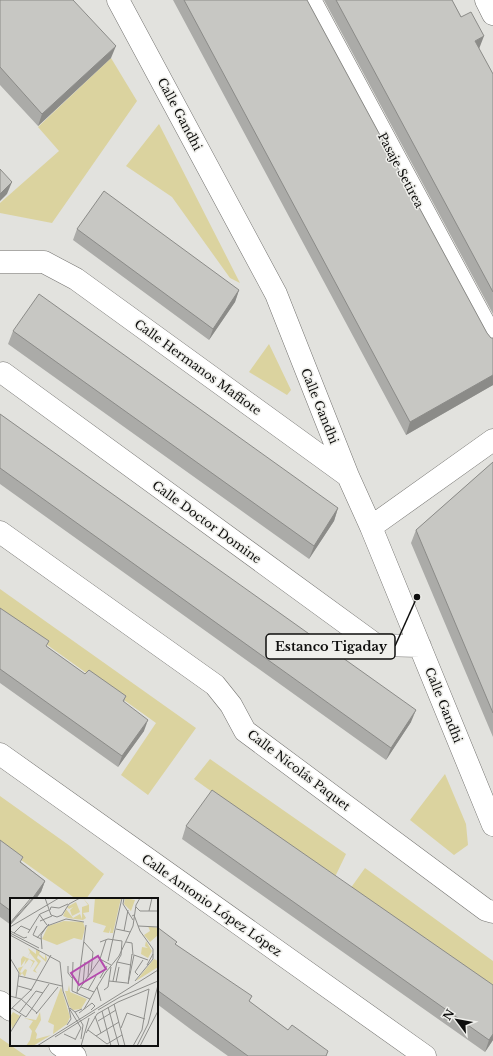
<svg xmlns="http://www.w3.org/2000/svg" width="493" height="1056" font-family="'Libre Baskerville',serif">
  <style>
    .green { fill: #dbd39f }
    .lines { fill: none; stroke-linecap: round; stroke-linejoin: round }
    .minor-casing { stroke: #747370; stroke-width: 23 }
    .minor { stroke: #fff; stroke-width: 22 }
    .wall { fill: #ababa8 }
    .shaded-wall { fill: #8b8b88 }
    .building { fill: #c7c7c3; stroke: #8b8b88 }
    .labels { text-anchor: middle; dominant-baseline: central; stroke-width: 3; stroke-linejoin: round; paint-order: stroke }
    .street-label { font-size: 12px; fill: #0f0f0e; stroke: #efefeb }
    .inset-road { fill: none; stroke: #8e8e8b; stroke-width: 1 }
    .view { fill: #b44bad; fill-opacity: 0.15; stroke: #b44bad; stroke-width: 2 }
    .inset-edge { fill: none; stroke: #0f0f0e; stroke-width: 2 }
    .leader { fill: none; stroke: #0f0f0e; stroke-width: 1.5 }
    .callout-dot { fill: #0f0f0e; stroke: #efefeb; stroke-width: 1.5 }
    .callout { fill: #efefeb; stroke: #0f0f0e; stroke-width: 1.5 }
    .callout-label { font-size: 13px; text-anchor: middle; font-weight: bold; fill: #0f0f0e }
  </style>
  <rect width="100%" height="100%" fill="#e2e2de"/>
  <path class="green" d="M 111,58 L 137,101 L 52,223 L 0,213 L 0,203 L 59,151 L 38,127 Z
    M 159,124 L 240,283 L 230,278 L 172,197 L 126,166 Z
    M 269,344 L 291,390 L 287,395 L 249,372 Z
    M 0,589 L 196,728 L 148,795 L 121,775 L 156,723 L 0,611 Z
    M 210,759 L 346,854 L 334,879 L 194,779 Z
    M 445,774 L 466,824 L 468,845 L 454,855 L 410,820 Z
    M 0,796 L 70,846 L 104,874 L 86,899 L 76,899 L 0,845 Z
    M 365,868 L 493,961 L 493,994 L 350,889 Z
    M 0,1038 L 26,1056 L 0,1056 Z"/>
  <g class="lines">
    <g class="minor-casing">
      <path id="minor" d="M 118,0 L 276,294 L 348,476 L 371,527 L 493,825
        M 310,0 L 493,340
        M 486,0 L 493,14
        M 0,262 L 44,262 L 76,279 L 348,476
        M 3,373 L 376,645 L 420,646
        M 371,527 L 493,440
        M 0,532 L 215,685 L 231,705 L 245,731 L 486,910 L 493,912
        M 0,754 L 425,1056
        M 0,1002 L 11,1010
        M 60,1045 L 75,1056"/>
    </g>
    <use href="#minor" class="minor"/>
  </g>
  <path class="wall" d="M 0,0 L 111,58 L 38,126 L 0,85 Z
    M 173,0 L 307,0 L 487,333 L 491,338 L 493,338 L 493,385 L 406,435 Z
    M 324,0 L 452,0 L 479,49 L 493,74 L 493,314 Z
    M 77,229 L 239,290 L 235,302 L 209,340 L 73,240 Z
    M 13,331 L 338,508 L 334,521 L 309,559 L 8,344 Z
    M 0,414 L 411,722 L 386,760 L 0,484 Z
    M 493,462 L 493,737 L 411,543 L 416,530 Z
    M 0,608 L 47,647 L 85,674 L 126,696 L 124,702 L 144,731 L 118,767 L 0,683 Z
    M 186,826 L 493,985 L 493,1040 L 485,1052 L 182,839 Z
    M 0,840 L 21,862 L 45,881 L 41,892 L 11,899 L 11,925 L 0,917 Z
    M 157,927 L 176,945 L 250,1002 L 288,1030 L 326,1056 L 228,1056 L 193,1031 L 157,1004 Z"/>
  <path class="shaded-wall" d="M 484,36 L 479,49 L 475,41 Z
    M 116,46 L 111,58 L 38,126 L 42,114 Z
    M 12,182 L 7,194 L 0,201 L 0,194 Z
    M 239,290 L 235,302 L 209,340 L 213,329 Z
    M 493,375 L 493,385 L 406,435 L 410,422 Z
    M 338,508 L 334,521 L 309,559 L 314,546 Z
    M 416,710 L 411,722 L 386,760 L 391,748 Z
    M 148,720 L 144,731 L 118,767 L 122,756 Z
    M 45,881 L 41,892 L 36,899 L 32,899 Z
    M 493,1034 L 493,1040 L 485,1052 L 489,1040 Z"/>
  <path class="building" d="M 0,0 L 73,0 L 116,46 L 42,114 L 0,67 Z
    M 184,0 L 307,0 L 487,333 L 491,338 L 493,338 L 493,375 L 410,422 Z
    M 336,0 L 452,0 L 461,17 L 471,12 L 484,36 L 475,41 L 493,74 L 493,292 Z
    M 0,169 L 12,182 L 0,194 Z
    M 104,191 L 239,290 L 213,329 L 77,229 Z
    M 39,294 L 338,508 L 314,546 L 13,331 Z
    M 0,414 L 416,710 L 391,748 L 0,468 Z
    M 493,462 L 493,713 L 416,530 Z
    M 0,608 L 49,641 L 46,646 L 85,674 L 89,670 L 126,696 L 123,701 L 148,720 L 122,756 L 0,669 Z
    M 212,790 L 493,985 L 493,1034 L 489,1040 L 186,826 Z
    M 0,840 L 23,857 L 20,862 L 45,881 L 32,899 L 11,899 L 11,911 L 0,903 Z
    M 157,927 L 177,942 L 175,944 L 252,996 L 249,1001 L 288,1030 L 292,1025 L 328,1051 L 326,1056 L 248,1056 L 197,1019 L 157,990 Z"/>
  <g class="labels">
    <g class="street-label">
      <text transform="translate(180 114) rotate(62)">Calle Gandhi</text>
      <text transform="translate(401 170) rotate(62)">Pasaje Setirea</text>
      <text transform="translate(198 367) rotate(36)">Calle Hermanos Maffiote</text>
      <text transform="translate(320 406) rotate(68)">Calle Gandhi</text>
      <text transform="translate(207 522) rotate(36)">Calle Doctor Domine</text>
      <text transform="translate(444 705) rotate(68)">Calle Gandhi</text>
      <text transform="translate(299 770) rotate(37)">Calle Nicolás Paquet</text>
      <text transform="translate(212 905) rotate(35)">Calle Antonio López López</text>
    </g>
  </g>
  <g transform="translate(10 898)">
    <rect width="148" height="148" fill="#e2e2de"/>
    <path d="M 73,0 L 79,7 L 79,14 L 73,15 L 76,20 L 73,22 L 58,20 L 53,18 L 56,11 L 63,20 L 70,16 L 72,21 L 72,9 L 78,7 ZM 85,0 L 111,0 L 103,35 L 100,35 L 101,29 L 99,35 L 93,34 L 96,28 L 83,24 ZM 115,0 L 125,2 L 121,13 L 114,6 ZM 66,4 L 70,14 L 62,18 L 60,12 L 63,9 L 59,11 L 57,9 ZM 54,23 L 73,24 L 75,30 L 72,42 L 64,40 L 47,47 L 32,41 L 38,28 ZM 138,28 L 148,30 L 148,37 L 140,44 L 134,37 L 140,33 ZM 136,43 L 142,53 L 138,60 L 131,56 L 132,49 L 138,50 L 135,48 ZM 18,50 L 26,56 L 26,51 L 30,54 L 29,56 L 35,61 L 35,56 L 37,60 L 36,64 L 28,57 L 27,60 L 31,63 L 25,72 L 27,75 L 23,73 L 28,65 L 20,55 L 17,60 L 25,63 L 20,71 L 23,64 L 19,61 L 12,70 L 10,74 L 12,75 L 15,71 L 17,72 L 15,79 L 12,75 L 10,78 L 8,70 L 14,68 L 16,61 L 11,68 L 11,61 L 13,58 L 17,60 L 20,54 ZM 144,61 L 148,63 L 148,69 L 126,83 ZM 59,87 L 60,94 L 77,101 L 71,111 L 63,112 L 59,108 L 55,93 L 58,93 ZM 51,89 L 60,119 L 57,126 L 43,136 L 44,127 L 38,124 ZM 3,114 L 10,118 L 2,131 L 0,119 ZM 30,114 L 31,122 L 25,133 L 27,136 L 26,141 L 41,137 L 23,148 L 16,148 L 20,142 L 22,133 L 19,129 L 23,123 L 14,120 L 26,122 Z" fill="#dbd39f"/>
    <path class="inset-road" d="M 35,0 L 41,17 L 47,19 L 52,17 L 59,6 L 70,0M 114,0 L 113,6 L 123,22M 126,9 L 130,13 L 148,13M 40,12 L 41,9 L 49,10 L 58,6M 139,13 L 142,0M 29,16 L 37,27M 122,18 L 124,17 L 130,33 L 143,51 L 143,61M 30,23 L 42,18M 0,25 L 21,0M 0,26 L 23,0M 0,27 L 24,0M 27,28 L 23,37 L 31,41M 128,28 L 148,29M 0,29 L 49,0M 106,31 L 120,34M 0,33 L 14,40 L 17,39M 114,33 L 118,12M 0,35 L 29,50M 4,35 L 11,28 L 20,32M 18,35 L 30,16 L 39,12M 0,37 L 50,64 L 53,93 L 59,110 L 71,130 L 65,142M 27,40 L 39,26M 74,44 L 83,54 L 81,74M 90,44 L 98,41 L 112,43 L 111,57 L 107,64 L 103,83M 116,44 L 122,45 L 123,57M 32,51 L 31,37 L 37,28 L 56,21 L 74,24M 122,56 L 118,86 L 124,57M 124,57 L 138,62M 0,60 L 9,75 L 6,99M 90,61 L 101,67M 98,63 L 112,0M 63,64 L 62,93 L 80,101M 107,64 L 121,67M 137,67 L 143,56M 58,68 L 58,75 L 62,80M 128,77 L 125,74 L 133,62M 9,78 L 52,88M 78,79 L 79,64M 90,80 L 97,68M 99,83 L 117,85M 125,83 L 143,61M 106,84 L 109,69M 73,86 L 75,64M 8,88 L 22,92M 71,89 L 84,94M 87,89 L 91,103M 78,92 L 86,78M 94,92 L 98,89 L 101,69M 68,93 L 90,61 L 96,42M 67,95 L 76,27M 0,98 L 11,101 L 27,115M 104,106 L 115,148M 98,109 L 109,148M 2,110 L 16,119 L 39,86M 60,110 L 65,114 L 72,111M 74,111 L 96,74 L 109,58 L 123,28 L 126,7 L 130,0M 0,112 L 21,92 L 41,57M 88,112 L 110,99 L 148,83M 92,113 L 101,148M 65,114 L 73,127 L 71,141M 9,115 L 26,93 L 33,95M 69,115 L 82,105 L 85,108 L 81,112M 26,116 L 48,89M 85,118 L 91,135M 88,123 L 106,112M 57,127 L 61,121 L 59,110M 111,130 L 117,115 L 135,121M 78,132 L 97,146 L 112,137M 0,135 L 11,117M 76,135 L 87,116 L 108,104 L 139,91 L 132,132 L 123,148M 54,136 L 65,141M 86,138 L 109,124M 45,139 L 85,114M 27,148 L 148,72M 71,148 L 79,120M 127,148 L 138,126 L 148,87M 130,148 L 148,113"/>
    <path class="view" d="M 88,58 L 96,71 L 69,87 L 61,75 Z"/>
    <rect width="148" height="148" class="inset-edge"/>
  </g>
  <path class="leader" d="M417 597L395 646"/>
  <circle class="callout-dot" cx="417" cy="597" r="4"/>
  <rect class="callout" x="266" y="634" width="129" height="25" rx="4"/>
  <g class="callout-label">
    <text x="331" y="651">Estanco Tigaday</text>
  </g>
  <g transform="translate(457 1020) rotate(302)" stroke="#efefeb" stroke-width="3" paint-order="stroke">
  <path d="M0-3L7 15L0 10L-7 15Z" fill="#0f0f0e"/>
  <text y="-6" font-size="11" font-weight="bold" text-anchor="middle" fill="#0f0f0e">N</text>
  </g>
</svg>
